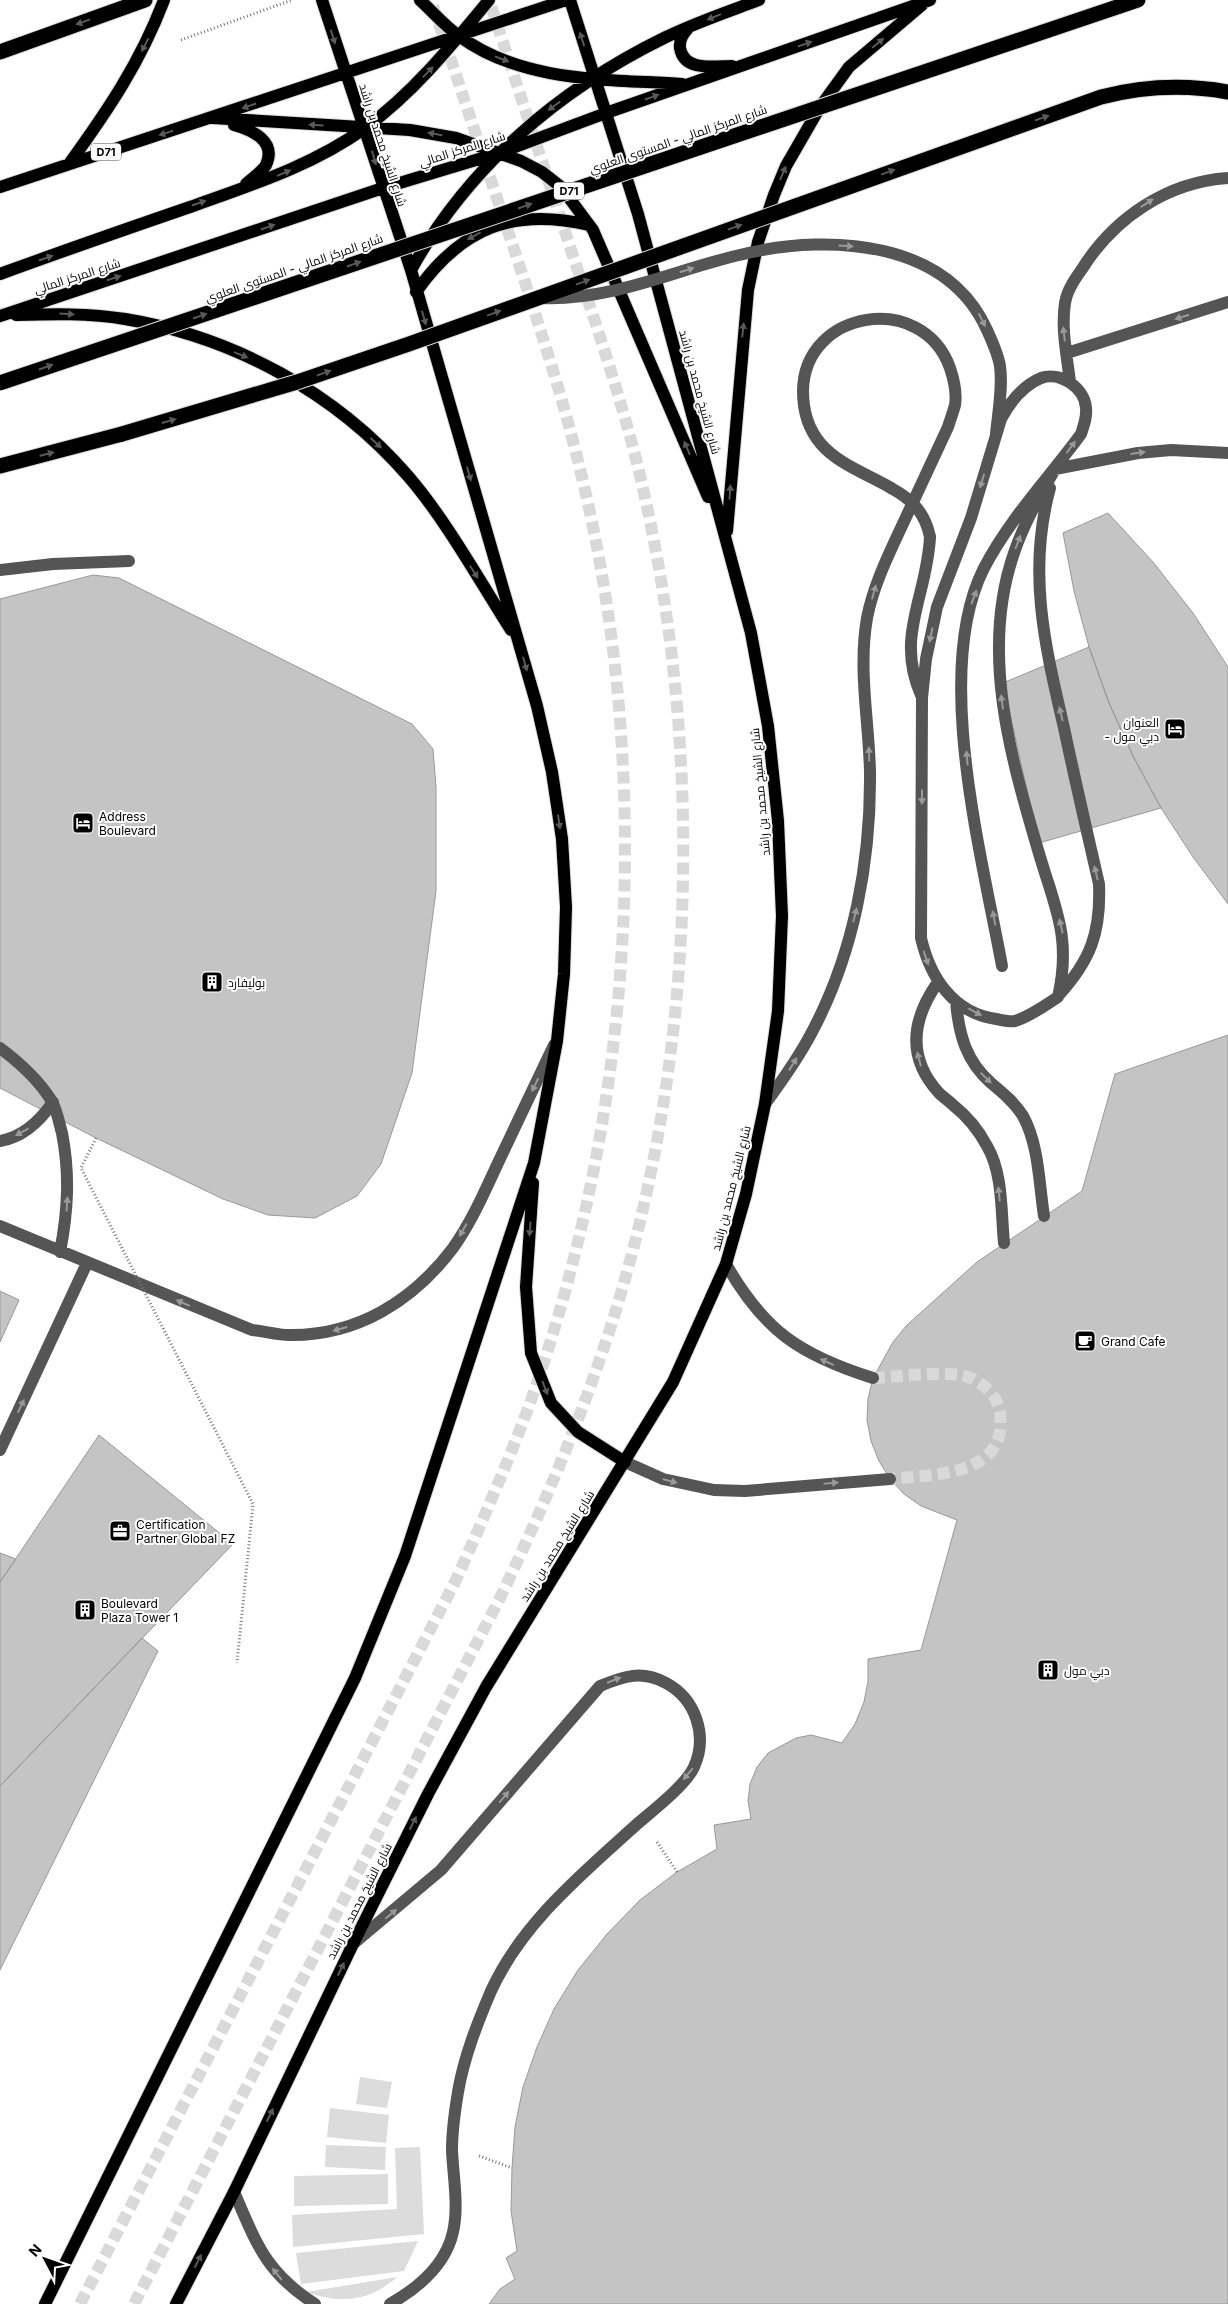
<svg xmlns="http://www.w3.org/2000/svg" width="1228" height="2304" font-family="Inter,Cairo,sans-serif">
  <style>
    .green { fill: #dcdcdc }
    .building { fill: #c4c4c4; stroke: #999 }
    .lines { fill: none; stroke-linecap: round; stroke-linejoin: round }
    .minor-tunnel { stroke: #d9d9d9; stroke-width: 12; stroke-dasharray: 12 6; stroke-linecap: butt }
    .major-tunnel { stroke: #d9d9d9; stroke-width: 12; stroke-dasharray: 12 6; stroke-linecap: butt }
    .major-casing { stroke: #dbdbdb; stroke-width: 14 }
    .highway-casing { stroke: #dbdbdb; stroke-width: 17 }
    .path { stroke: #777; stroke-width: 3; stroke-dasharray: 1 2.5; stroke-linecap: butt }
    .minor { stroke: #555; stroke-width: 12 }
    .major { stroke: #000; stroke-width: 12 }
    .highway { stroke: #000; stroke-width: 15 }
    .highway-bridge-casing { stroke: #dbdbdb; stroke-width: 17; stroke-linecap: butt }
    .path-bridge { stroke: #777; stroke-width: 3; stroke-dasharray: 1 2.5; stroke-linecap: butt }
    .minor-bridge { stroke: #555; stroke-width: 12 }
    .highway-bridge { stroke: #000; stroke-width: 15 }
    .oneway { fill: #595959 }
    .oneway2 { fill: #999 }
    .labels { text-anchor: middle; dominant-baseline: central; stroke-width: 4; stroke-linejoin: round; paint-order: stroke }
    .shield { fill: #fff; stroke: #4c4c4c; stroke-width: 1 }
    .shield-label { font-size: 11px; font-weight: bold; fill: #000 }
    .street-label { font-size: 12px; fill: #000; stroke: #fff }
    .poi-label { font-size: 12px; fill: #000; stroke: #fff; text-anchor: start }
  </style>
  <rect width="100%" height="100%" fill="#fff"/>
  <path class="green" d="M 360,2077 L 392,2082 L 387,2108 L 356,2104 Z
    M 330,2108 L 389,2115 L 386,2143 L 327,2137 Z
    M 326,2145 L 386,2147 L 385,2170 L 325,2167 Z
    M 420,2147 L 424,2234 L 293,2247 L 292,2215 L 397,2209 L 395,2148 Z
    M 388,2174 L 388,2204 L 294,2206 L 294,2176 Z
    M 418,2241 L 404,2271 L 301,2284 L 296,2253 Z
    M 397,2277 C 369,2302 340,2304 306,2292 Z"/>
  <path class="building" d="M 1108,513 L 1153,562 L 1193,613 L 1228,667 L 1228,904 L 1193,857 L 1161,808 L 1133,756 L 1109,703 L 1089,647 L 1074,591 L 1063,533 Z
    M 93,575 L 119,578 L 412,724 L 433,749 L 436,787 L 436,891 L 412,1073 L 381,1164 L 357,1196 L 315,1218 L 268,1215 L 223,1199 L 96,1138 L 0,1088 L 0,599 Z
    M 1089,647 L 1109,703 L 1133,756 L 1161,808 L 1039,843 L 1003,683 Z
    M 1228,1035 L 1228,2304 L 489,2304 L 500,2289 L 515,2279 L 506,2258 L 517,2251 L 511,2211 L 512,2168 L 515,2127 L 523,2087 L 537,2047 L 554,2009 L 578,1970 L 607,1934 L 640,1900 L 677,1872 L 717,1849 L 714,1825 L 751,1819 L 748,1801 L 750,1784 L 757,1767 L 768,1753 L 796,1738 L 811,1735 L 842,1743 L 855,1724 L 864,1702 L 868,1681 L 868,1659 L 921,1650 L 957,1520 L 921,1506 L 904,1494 L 890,1479 L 879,1461 L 871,1441 L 867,1420 L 868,1399 L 873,1378 L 893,1342 L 907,1325 L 977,1262 L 1082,1191 L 1115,1074 Z
    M 0,1291 L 19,1300 L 0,1342 Z
    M 99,1435 L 233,1544 L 0,1786 L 0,1582 Z
    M 0,1553 L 16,1559 L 0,1582 Z
    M 142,1638 L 158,1651 L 0,1970 L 0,1786 Z"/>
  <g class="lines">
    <path class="minor-tunnel" d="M 873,1378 C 897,1377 947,1370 968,1377 C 984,1383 997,1395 1000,1412 C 1009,1477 934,1474 890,1479"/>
    <path class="major-tunnel" d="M 80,2304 L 456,1580 C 482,1522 507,1465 529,1406 C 635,1109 655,775 580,469 C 562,394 538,322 514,249 C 486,166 459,83 431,0
      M 134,2304 L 500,1598 C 542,1510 580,1422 610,1329 C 699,1051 706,742 636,459 C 618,389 595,321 572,253 C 544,168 517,84 489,0"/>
    <g class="major-casing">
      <path id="major" d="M 420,0 C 433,12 445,26 459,36 C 523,83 607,79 682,84
        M 689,27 C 683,34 679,39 680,48 C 684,72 714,66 732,66
        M 213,118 L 410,130 L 456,138 L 521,161 L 542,172 L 561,187 L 593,230 L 708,497
        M 234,125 C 252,130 277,141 266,165 C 262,172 252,178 246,184
        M 69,164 C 108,110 140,63 164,0
        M 0,187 L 566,0
        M 411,270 C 468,167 558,90 664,38 C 694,23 727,12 759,0
        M 0,274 C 63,251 126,229 190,207 C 251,185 312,166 365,128 C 414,92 451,46 489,0
        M 416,292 C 461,228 513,207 589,225
        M 16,315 C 52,314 89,313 125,319 C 234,337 336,393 408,476 C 446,520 479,580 511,630
        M 0,316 L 383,188 L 499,153 L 606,113 L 930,0
        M 727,531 L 748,290 L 758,242 L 774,195 L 786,166 L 820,107 L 849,67 L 922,5
        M 533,1183 L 526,1287 L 531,1353 L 551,1403 L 578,1432 L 625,1462
        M 45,2304 L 355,1678 L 405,1556 L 534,1163 L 557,1041 L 564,974 L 566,907 L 562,839 L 552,772 L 537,706 L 411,270 L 322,0
        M 176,2304 L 234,2192 L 353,1944 L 428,1794 L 486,1687 L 673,1382 L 726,1264 L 746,1194 L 765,1104 L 778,1011 L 782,916 L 778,821 L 768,726 L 751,633 L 638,214 L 570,0"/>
    </g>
    <g class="highway-casing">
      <path id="highway" d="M 0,52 L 145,0
        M 0,466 L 122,434"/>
    </g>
    <path class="path" d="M 181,40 L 292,0
      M 657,1842 L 677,1872
      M 479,2156 L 512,2168"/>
    <path class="minor" d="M 1067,353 L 1228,302
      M 1070,382 C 1067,356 1061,329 1065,303 C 1067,290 1075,279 1082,269 C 1114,218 1167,182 1228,178
      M 1050,488 C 1027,572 1045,646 1064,728 C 1075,780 1087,832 1099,884 C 1101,932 1091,960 1058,996
      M 0,570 L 53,564 L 129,561
      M 921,695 C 895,636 927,597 930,537
      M 1002,966 C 982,856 932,670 984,568 C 1010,518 1048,479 1081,434 C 1084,425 1087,417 1086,408 C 1085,388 1060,371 1041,378 C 1022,386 1010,402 1001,419 L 971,518 L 937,607 L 926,659 L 922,698 L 921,938 C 930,977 953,1013 996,1019 C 1002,1020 1009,1022 1015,1021 C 1031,1016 1044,1006 1058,997 C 1072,936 1054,906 1038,850 C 1010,755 980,651 1014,553 C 1024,523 1040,496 1055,469 L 1138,453 L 1171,450 L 1228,453
      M 938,982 C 912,1019 906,1057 939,1093 C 943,1097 949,1101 953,1105 C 967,1116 979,1131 987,1146 C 1003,1173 1001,1212 1004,1243
      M 956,1002 C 959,1035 966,1061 991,1083 C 1003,1093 1015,1103 1023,1116 C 1039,1145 1039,1184 1044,1216
      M 0,1048 C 20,1063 38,1079 51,1100 C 57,1109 59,1123 62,1133 C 70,1174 68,1211 60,1252
      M 765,1104 C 782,1081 799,1057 812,1032 C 854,953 871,861 870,772 C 869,721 858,670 867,618 C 873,587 887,558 900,530 C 916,496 932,462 948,427 C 950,420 953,413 955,405 C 957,393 954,380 950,368 C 923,291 804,309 803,391 C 803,410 808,429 821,444 C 838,464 869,475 891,488
      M 0,1141 C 24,1137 40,1121 53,1102
      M 0,1226 L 252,1330 C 264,1331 277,1335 289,1335 C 357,1336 413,1301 453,1248 C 471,1223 484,1193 497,1165 C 516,1125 535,1085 554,1045
      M 726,1264 C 764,1331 800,1355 873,1378
      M 0,1450 L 87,1263
      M 625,1462 L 663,1479 L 714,1490 L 745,1491 L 890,1479
      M 353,1944 L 441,1870 L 600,1686 C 624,1676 642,1670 666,1683 C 696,1699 708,1736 694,1767 C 686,1785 651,1812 636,1825 C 582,1874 522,1923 491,1991 C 477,2024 464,2057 458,2092 C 455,2110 452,2132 452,2150 C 453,2176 459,2206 453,2232 C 446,2264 418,2288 390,2304
      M 234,2192 C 257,2244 265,2272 315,2304"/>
    <use href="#major" class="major"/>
    <use href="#highway" class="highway"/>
    <g class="highway-bridge-casing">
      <path id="highway-bridge" d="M 0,383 L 1138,0
        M 122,434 L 297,382 L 409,344 L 1101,97 C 1144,86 1184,84 1228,92"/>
    </g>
    <path class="path-bridge" d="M 96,1138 L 81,1168 L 253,1504 L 237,1663"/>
    <path class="minor-bridge" d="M 542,298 C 614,301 678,268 748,253 C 832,234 947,241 987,330 C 992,341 998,354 1000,366 C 1003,388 998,412 996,434
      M 891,488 C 913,500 925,513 930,537"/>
    <use href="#highway-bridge" class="highway-bridge"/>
  </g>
  <defs><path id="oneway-solid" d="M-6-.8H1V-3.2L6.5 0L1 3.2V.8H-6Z" transform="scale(1.25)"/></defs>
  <g class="oneway">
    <use href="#oneway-solid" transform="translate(714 17) rotate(158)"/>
    <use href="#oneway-solid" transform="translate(83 22) rotate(160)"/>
    <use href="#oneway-solid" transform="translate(333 37) rotate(73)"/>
    <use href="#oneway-solid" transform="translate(582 39) rotate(-107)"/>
    <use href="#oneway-solid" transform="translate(878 43) rotate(-40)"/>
    <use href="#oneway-solid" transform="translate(805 44) rotate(-19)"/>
    <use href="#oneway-solid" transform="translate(145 45) rotate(118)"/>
    <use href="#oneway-solid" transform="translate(502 59) rotate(21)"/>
    <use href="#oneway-solid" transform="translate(428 72) rotate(-46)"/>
    <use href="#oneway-solid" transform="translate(652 97) rotate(-19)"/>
    <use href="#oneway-solid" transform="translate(249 106) rotate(161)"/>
    <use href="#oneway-solid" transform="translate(554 106) rotate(144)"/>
    <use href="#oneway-solid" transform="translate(1042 118) rotate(-19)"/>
    <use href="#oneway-solid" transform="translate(316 125) rotate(-176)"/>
    <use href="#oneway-solid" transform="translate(166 133) rotate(162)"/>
    <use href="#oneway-solid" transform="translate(435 134) rotate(-170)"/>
    <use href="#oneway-solid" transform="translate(374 158) rotate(74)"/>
    <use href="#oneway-solid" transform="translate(888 172) rotate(-20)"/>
    <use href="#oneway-solid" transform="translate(284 173) rotate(-23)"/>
    <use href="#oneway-solid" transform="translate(783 173) rotate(-67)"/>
    <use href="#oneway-solid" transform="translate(199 203) rotate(-19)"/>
    <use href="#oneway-solid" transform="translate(525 206) rotate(-19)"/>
    <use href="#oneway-solid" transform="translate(268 227) rotate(-19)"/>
    <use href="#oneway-solid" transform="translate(735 227) rotate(-20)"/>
    <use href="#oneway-solid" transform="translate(474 236) rotate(152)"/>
    <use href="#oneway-solid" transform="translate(46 258) rotate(-19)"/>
    <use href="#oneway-solid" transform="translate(354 264) rotate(-19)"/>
    <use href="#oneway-solid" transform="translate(114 278) rotate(-18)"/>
    <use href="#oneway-solid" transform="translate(583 282) rotate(-20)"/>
    <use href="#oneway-solid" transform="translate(494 313) rotate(-20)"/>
    <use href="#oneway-solid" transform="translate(67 314) rotate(3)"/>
    <use href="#oneway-solid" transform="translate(200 316) rotate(-19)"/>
    <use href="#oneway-solid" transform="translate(424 318) rotate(74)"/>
    <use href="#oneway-solid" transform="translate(743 330) rotate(-84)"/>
    <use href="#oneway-solid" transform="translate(241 355) rotate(22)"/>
    <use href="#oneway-solid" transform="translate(46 367) rotate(-19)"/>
    <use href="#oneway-solid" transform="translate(324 373) rotate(-19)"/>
    <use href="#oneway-solid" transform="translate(169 421) rotate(-16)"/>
    <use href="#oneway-solid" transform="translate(376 443) rotate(42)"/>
    <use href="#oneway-solid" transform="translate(687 448) rotate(-113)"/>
    <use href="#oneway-solid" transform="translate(47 454) rotate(-14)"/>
    <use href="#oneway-solid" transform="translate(469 474) rotate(74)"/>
    <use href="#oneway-solid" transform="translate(730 492) rotate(-86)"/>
    <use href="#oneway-solid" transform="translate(474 572) rotate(57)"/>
    <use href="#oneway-solid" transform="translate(525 664) rotate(74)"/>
    <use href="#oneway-solid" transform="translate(559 822) rotate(82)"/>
    <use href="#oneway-solid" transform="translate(530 1229) rotate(94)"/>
    <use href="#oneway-solid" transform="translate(545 1388) rotate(69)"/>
    <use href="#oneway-solid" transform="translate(413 1823) rotate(-63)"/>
    <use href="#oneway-solid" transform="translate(341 1969) rotate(-64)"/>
    <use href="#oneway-solid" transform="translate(270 2115) rotate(-64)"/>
    <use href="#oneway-solid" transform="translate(198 2261) rotate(-63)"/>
  </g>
  <g class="oneway2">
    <use href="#oneway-solid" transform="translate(1147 203) rotate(-33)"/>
    <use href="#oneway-solid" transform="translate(846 246) rotate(3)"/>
    <use href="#oneway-solid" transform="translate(687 270) rotate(-18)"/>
    <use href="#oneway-solid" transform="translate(1182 317) rotate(162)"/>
    <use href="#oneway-solid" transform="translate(982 320) rotate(63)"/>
    <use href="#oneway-solid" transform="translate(1064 334) rotate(-97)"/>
    <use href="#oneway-solid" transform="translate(1071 447) rotate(-54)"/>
    <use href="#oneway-solid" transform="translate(1138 453) rotate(-8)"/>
    <use href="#oneway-solid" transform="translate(982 481) rotate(107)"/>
    <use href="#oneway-solid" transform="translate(1018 542) rotate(-69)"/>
    <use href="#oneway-solid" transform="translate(874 592) rotate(-74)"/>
    <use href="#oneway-solid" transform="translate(974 597) rotate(-70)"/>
    <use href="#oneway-solid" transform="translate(931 635) rotate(102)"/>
    <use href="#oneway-solid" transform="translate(1002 702) rotate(-98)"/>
    <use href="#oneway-solid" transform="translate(1061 714) rotate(-103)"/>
    <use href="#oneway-solid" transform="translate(869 754) rotate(-92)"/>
    <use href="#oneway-solid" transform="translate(967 758) rotate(-95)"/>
    <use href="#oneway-solid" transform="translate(922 797) rotate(90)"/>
    <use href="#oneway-solid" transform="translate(1096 873) rotate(-103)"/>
    <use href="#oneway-solid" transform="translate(855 915) rotate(-76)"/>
    <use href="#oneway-solid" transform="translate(994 918) rotate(-100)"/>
    <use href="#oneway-solid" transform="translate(1061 926) rotate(-103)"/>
    <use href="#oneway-solid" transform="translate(926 958) rotate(71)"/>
    <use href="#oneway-solid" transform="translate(975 1012) rotate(28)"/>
    <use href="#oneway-solid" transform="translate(919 1059) rotate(-105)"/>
    <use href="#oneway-solid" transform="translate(793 1064) rotate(-58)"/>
    <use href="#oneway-solid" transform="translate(986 1078) rotate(45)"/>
    <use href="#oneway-solid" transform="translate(535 1085) rotate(116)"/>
    <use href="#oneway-solid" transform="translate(22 1132) rotate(151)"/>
    <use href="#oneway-solid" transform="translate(999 1194) rotate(-96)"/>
    <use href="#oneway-solid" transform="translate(67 1204) rotate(-86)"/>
    <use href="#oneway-solid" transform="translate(463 1230) rotate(120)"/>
    <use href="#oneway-solid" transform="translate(183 1303) rotate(-157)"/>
    <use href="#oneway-solid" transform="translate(340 1329) rotate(165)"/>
    <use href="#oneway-solid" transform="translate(827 1362) rotate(-156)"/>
    <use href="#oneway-solid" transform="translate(21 1406) rotate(-65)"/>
    <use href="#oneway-solid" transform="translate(670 1481) rotate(16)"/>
    <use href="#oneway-solid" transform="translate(831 1483) rotate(-5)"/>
    <use href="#oneway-solid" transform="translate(614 1680) rotate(-22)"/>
    <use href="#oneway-solid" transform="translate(688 1774) rotate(130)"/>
    <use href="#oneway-solid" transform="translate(504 1797) rotate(-49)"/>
    <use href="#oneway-solid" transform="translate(391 1914) rotate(-40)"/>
    <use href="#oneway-solid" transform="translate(277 2274) rotate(-129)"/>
  </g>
  <defs>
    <g id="hotel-square" transform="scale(1.125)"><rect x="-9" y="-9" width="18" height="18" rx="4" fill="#000" stroke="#fff"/><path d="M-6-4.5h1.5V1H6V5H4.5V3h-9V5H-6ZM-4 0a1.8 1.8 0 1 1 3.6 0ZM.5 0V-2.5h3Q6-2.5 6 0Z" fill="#fff"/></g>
    <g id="building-square" transform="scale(1.125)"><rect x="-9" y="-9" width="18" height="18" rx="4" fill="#000" stroke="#fff"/><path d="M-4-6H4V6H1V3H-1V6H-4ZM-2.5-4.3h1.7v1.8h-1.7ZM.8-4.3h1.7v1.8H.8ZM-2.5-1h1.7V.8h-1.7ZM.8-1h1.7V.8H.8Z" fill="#fff"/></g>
    <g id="cafe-square" transform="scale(1.125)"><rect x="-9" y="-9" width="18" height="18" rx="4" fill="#000" stroke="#fff"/><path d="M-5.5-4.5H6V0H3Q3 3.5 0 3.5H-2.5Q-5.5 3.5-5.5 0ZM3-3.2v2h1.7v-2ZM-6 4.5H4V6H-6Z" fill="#fff"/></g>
    <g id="office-square" transform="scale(1.125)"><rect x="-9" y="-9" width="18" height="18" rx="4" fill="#000" stroke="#fff"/><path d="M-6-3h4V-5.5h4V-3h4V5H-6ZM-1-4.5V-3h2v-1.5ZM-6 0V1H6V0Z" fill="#fff"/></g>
  </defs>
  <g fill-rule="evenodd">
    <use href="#hotel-square" x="1175" y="729"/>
    <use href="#hotel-square" x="83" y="823"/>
    <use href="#building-square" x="212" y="982"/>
    <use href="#cafe-square" x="1085" y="1341"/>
    <use href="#office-square" x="120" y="1531"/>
    <use href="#building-square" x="85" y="1610"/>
    <use href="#building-square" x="1048" y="1670"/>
  </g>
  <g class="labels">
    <g class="shield">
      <rect x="91" y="143.5" width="30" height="17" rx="4"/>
      <rect x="554" y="182.5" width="30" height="17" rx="4"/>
    </g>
    <g class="shield-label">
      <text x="106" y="152">D71</text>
      <text x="569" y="191">D71</text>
    </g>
    <g class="street-label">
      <text transform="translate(678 139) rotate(-19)">شارع المركز المالي - المستوى العلوي</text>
      <text transform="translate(383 145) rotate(72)">شارع الشيخ محمد بن راشد</text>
      <text transform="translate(462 149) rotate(-18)">شارع المركز المالي</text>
      <text transform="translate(294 268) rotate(-19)">شارع المركز المالي - المستوى العلوي</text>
      <text transform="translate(77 276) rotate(-18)">شارع المركز المالي</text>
      <text transform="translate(700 392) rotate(75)">شارع الشيخ محمد بن راشد</text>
      <text transform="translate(760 792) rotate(-95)">شارع الشيخ محمد بن راشد</text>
      <text transform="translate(731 1188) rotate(-76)">شارع الشيخ محمد بن راشد</text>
      <text transform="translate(557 1546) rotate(-58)">شارع الشيخ محمد بن راشد</text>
      <text transform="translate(359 1901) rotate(-63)">شارع الشيخ محمد بن راشد</text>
    </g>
    <g class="poi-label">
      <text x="1159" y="722" text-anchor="end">العنوان<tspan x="1159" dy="14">- دبي مول</tspan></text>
      <text x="99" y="816">Address<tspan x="99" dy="14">Boulevard</tspan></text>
      <text x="228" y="982">بوليفارد</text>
      <text x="1101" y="1341">Grand Cafe</text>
      <text x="136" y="1524">Certification<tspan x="136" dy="14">Partner Global FZ</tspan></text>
      <text x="101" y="1603">Boulevard<tspan x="101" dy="14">Plaza Tower 1</tspan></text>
      <text x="1064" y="1670">دبي مول</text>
    </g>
  </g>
  <g transform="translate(45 2259) rotate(311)" stroke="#ffffff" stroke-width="4" paint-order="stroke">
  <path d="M0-4L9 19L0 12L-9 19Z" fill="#000000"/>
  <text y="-8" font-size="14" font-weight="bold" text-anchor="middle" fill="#000000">N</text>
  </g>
</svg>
